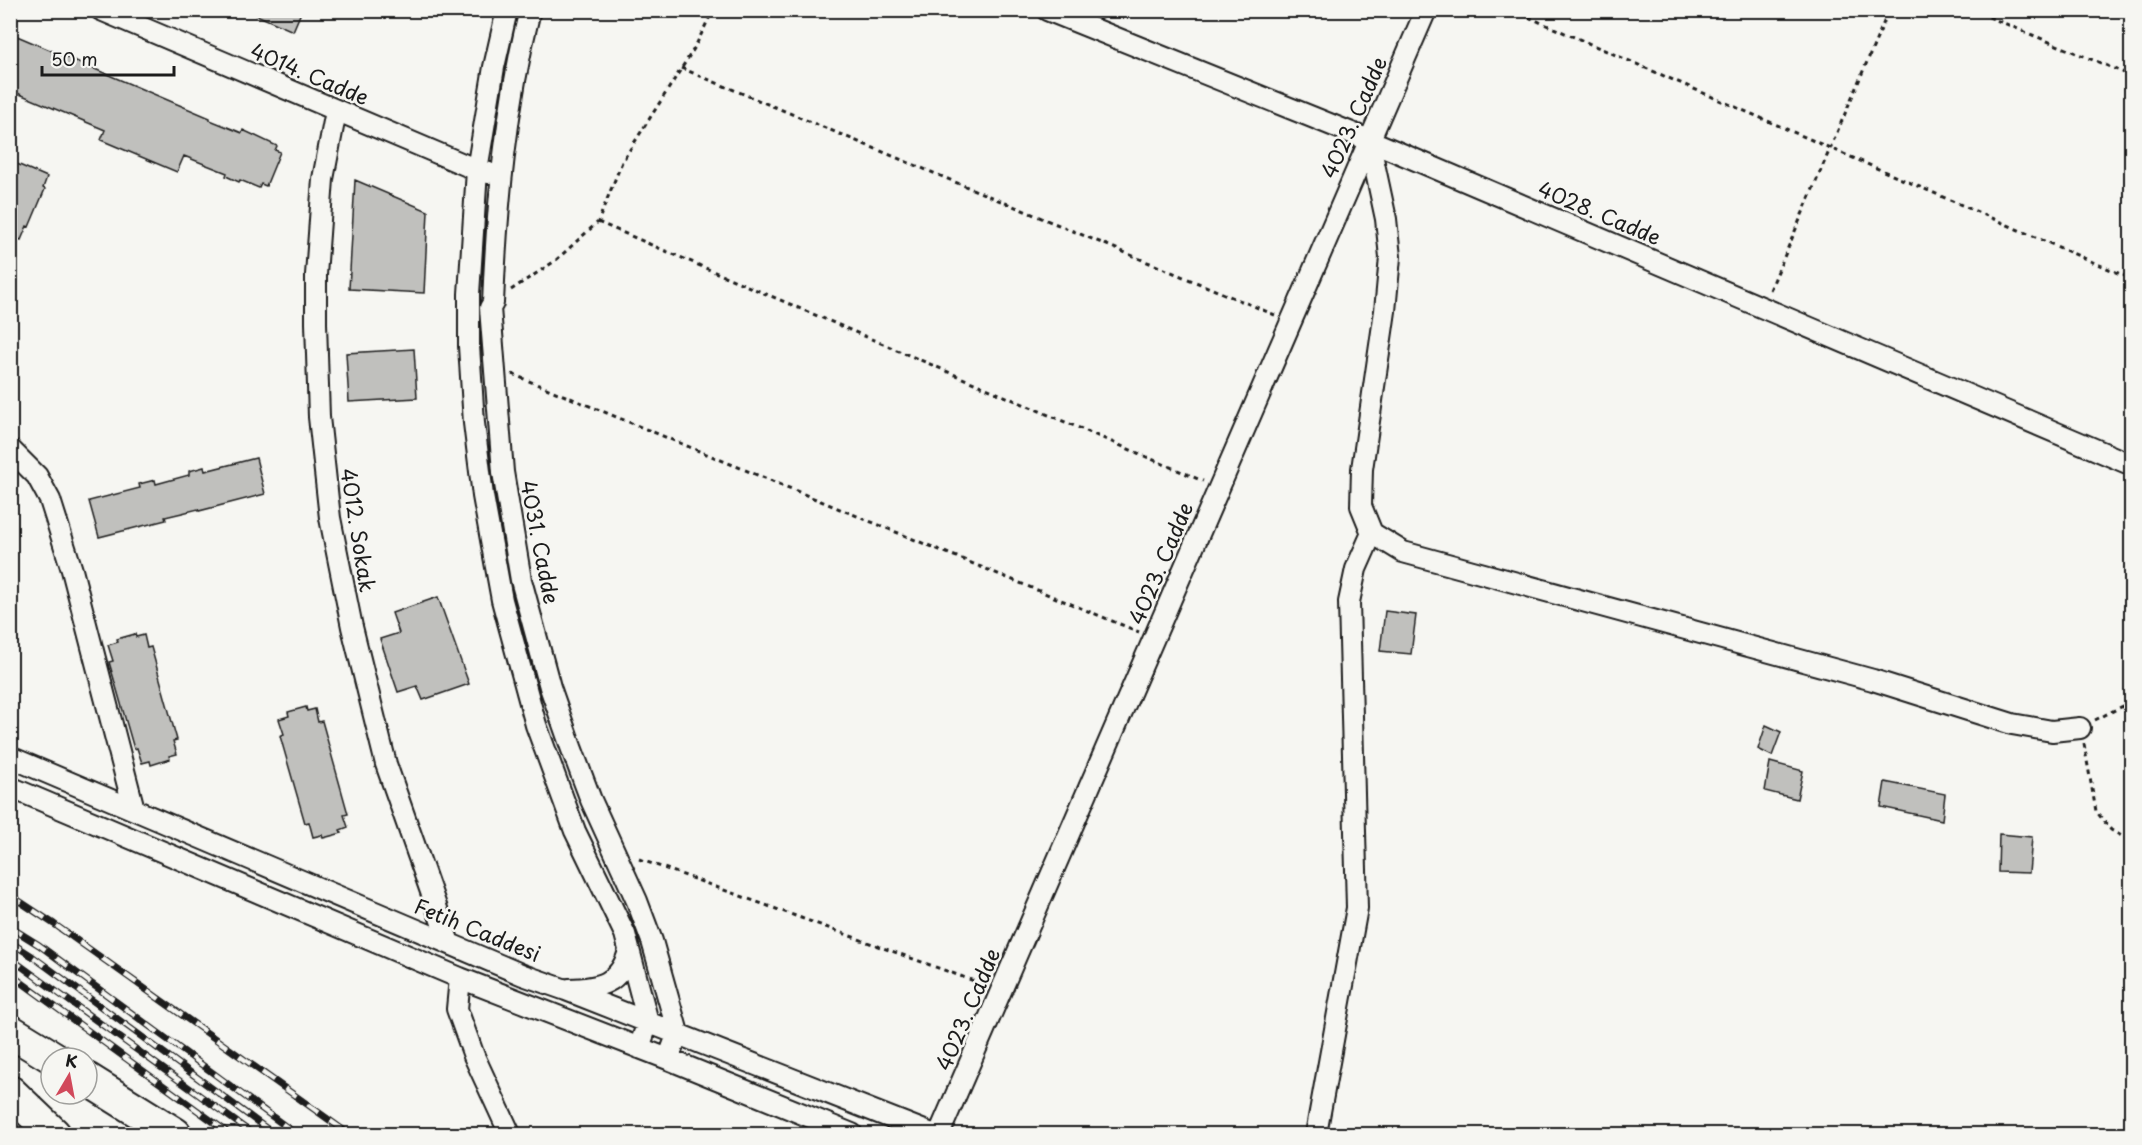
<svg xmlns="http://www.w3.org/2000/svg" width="2142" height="1145" font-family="'Playpen Sans',sans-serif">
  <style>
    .building { fill: #c0c0bd; stroke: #1c1c1c; stroke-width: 1.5 }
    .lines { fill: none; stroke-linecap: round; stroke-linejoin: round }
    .minor-casing { stroke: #1c1c1c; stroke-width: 24 }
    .primary-casing { stroke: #1c1c1c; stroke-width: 36 }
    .path { stroke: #1c1c1c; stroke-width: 3; stroke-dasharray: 4.5 4.5; stroke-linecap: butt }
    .minor { stroke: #f6f6f2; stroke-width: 20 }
    .primary { stroke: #f6f6f2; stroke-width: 32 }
    .rail-casing { stroke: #1c1c1c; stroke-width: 7 }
    .rail { stroke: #f6f6f2; stroke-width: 4.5; stroke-dasharray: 14; stroke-linecap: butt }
    .labels { text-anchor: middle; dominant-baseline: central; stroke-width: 5; stroke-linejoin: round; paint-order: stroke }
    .street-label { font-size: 21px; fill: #1c1c1c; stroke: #f6f6f2 }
  </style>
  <rect width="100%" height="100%" fill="#f6f6f2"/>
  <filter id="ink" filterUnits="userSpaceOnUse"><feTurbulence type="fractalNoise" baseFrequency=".0167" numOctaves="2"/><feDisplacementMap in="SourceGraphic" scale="12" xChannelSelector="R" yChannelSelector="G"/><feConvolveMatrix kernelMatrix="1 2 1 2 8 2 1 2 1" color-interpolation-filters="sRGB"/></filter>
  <g filter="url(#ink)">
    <path class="building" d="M 245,10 L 302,10 L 293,31 Z
      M 10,33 L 210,118 L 210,120 L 242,133 L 243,130 L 277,146 L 275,150 L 280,152 L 266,186 L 261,184 L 259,188 L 240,180 L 239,182 L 226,176 L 227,173 L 184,156 L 177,172 L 101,140 L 105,130 L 10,90 Z
      M 10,161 L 47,177 L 43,188 L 45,189 L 29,227 L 27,226 L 21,240 L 10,236 Z
      M 355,180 L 428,211 L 424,293 L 349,289 Z
      M 414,349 L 417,398 L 349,402 L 346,353 Z
      M 256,458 L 265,494 L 199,511 L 198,509 L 182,513 L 165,517 L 166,520 L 99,537 L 89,501 L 140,488 L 139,484 L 155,480 L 156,484 L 189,475 L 189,471 L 204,467 L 205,471 Z
      M 438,597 L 469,684 L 423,700 L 417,686 L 398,692 L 380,639 L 399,633 L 392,613 Z
      M 1385,611 L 1416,615 L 1411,654 L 1380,651 Z
      M 135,634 L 136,637 L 144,635 L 147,648 L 151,647 L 177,740 L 173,741 L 177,754 L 169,756 L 170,759 L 151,765 L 150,761 L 142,763 L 137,748 L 134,749 L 109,662 L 113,661 L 108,645 L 118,642 L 117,639 Z
      M 306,707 L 307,711 L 315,709 L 318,722 L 322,721 L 348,814 L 344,815 L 348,827 L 340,830 L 342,833 L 323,838 L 322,835 L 313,837 L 309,822 L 305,823 L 280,736 L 284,734 L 279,719 L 289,716 L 288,712 Z
      M 1766,725 L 1781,732 L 1772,756 L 1758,749 Z
      M 1770,762 L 1803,771 L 1797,799 L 1765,791 Z
      M 1885,782 L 1945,794 L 1942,820 L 1881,807 Z
      M 1999,834 L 2032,837 L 2029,873 L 1998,872 Z"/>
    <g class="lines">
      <g class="minor-casing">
        <path id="minor" d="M 101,10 L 477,170 L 489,173
          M 507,10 L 494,67 L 477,170 L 469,294 L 469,346 L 474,423 L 483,496 L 502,600 L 536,725 L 575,831 L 625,934 L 648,1022 L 639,1048
          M 530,10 C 506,106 497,204 493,303 L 490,308 L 503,472 L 521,580 L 550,687 L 571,747 L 591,800 L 637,901 L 652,941 L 678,1033 L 668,1059
          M 1047,10 L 1369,140 L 2132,465
          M 336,111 L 323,179 L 316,275 L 316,323 L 319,417 L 330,518 L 352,627 L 386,764 L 449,943
          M 1369,140 L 1386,219 L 1390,257 L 1385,311 L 1362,469 L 1361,506 L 1372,533 L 1403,552 L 1873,680 L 2012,724 L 2052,731 L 2080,728
          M 10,449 L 37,476 L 50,500 L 72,570 L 134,809
          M 10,757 L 523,975 L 566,990 L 932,1134
          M 10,787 L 460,978 L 668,1059 L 852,1134
          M 460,978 L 457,1009 L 474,1056 L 510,1134
          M 569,989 C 600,988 620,984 629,951
          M 939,1134 L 1426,10
          M 1316,1134 L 1357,908 L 1349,602 L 1356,569 L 1372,533"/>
      </g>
      <g class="primary-casing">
        <path id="primary" d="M 10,1031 L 54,1058
          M 87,1079 L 175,1134
          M 10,1092 L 54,1134"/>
      </g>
      <path class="path" d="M 1512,10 L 2132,279
        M 1972,10 L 2132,76
        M 681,68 L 1275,315
        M 598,222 L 1203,481
        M 511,290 L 555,261 L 598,222 L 622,162 L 695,47 L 713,10
        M 1770,290 L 1889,10
        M 512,374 L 1139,632
        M 2095,720 L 2123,706 L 2132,704
        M 2084,744 L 2096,811 L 2111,830 L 2132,842
        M 639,859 L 985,985"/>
      <use href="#minor" class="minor"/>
      <use href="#primary" class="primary"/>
      <g class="rail-casing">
        <path id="rail" d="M 10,895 L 54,924 L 349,1134
          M 10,927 L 39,945 L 296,1134
          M 10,942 L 32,956 L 274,1134
          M 10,958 L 253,1134
          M 10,974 L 230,1134"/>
      </g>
      <use href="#rail" class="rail"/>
    </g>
  </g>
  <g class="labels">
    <g class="street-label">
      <text transform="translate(310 73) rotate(23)">4014. Cadde</text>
      <text transform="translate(1353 117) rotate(-66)">4023. Cadde</text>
      <text transform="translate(1600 212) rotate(23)">4028. Cadde</text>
      <text transform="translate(359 530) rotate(81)">4012. Sokak</text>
      <text transform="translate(541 542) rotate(79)">4031. Cadde</text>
      <text transform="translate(1160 563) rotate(-67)">4023. Cadde</text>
      <text transform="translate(478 929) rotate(22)">Fetih Caddesi</text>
      <text transform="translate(967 1009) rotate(-67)">4023. Cadde</text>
    </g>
  </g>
  <rect width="2142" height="1145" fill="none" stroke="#f6f6f2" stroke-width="36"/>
  <rect x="18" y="18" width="2106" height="1109" fill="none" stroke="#1c1c1c" stroke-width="2" filter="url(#ink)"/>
  <g transform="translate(69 1076) rotate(10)"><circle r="28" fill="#f6f6f2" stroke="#9f9f9c" stroke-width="1.5"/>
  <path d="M0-4.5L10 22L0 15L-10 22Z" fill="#d1495b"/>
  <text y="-9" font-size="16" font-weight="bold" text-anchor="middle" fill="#1c1c1c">K</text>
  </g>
  <path d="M42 66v9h132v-9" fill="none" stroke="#1c1c1c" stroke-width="3"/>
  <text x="51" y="66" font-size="18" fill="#1c1c1c" stroke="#f6f6f2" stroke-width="4.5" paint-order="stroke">50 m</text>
</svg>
